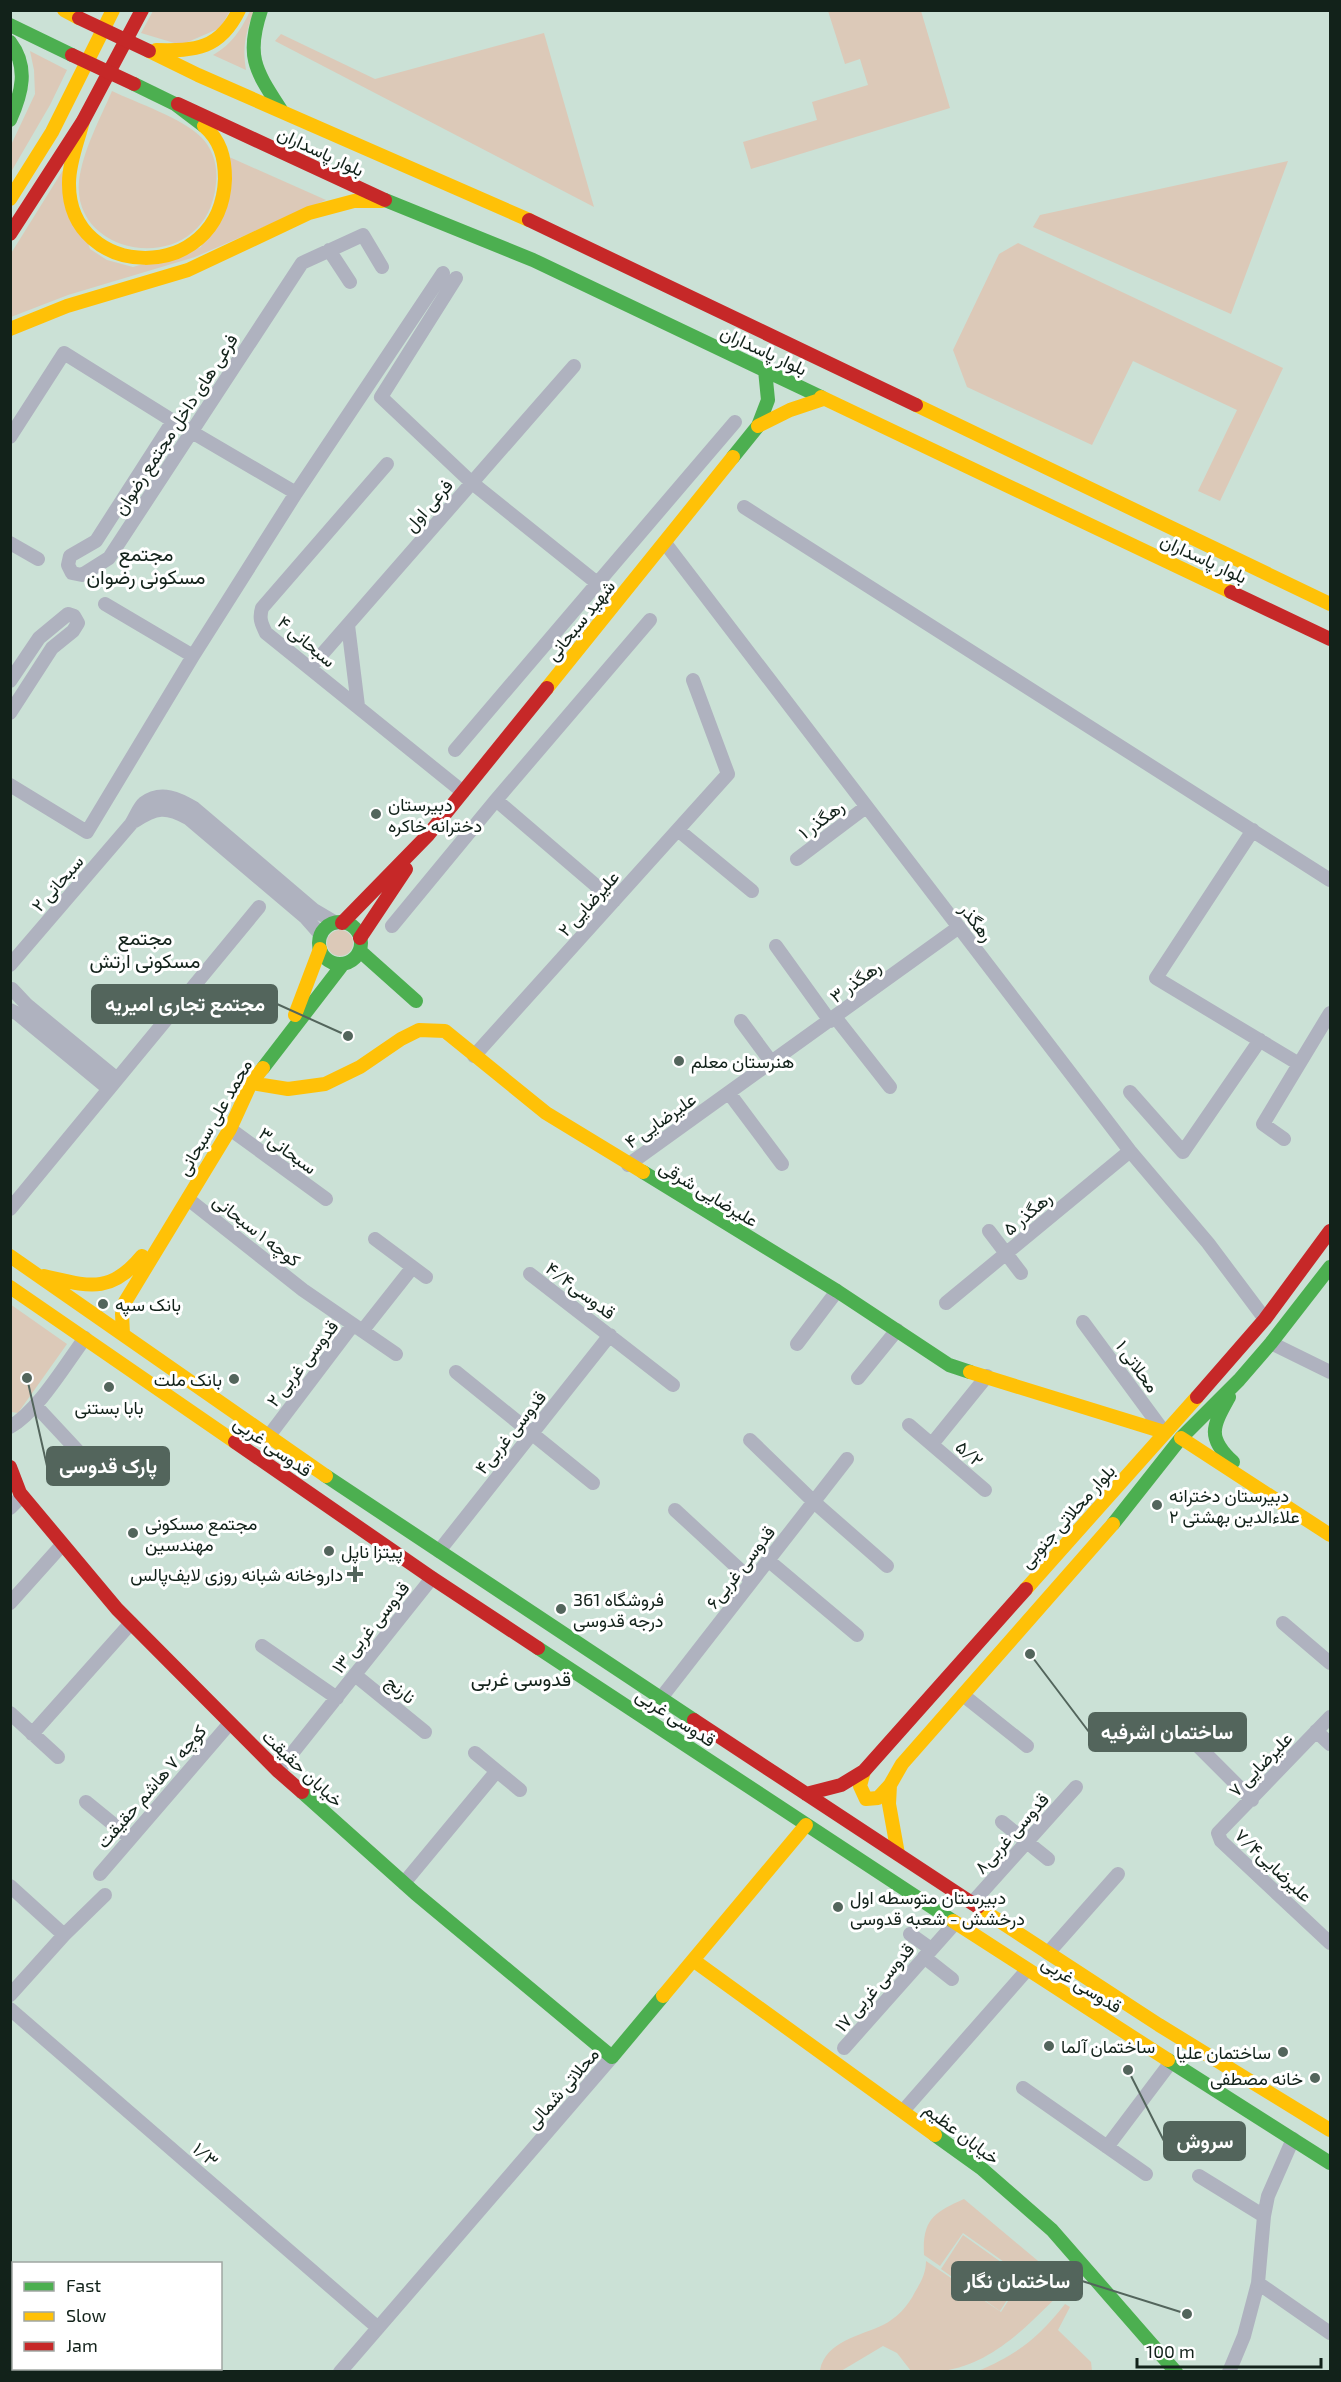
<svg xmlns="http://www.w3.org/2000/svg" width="1341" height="2382" font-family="'Exo 2',Vazirmatn,sans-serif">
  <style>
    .green { fill: #dcc9b8 }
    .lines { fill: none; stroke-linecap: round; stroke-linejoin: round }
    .street { stroke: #afb2bf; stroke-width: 14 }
    .fast { stroke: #4caf50; stroke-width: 14 }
    .slow { stroke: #ffc107; stroke-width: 14 }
    .jam { stroke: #c62828; stroke-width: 14 }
    .jam-bridge { stroke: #c62828; stroke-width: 14 }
    .poi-dot { fill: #53655c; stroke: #fff; stroke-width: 2 }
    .labels { text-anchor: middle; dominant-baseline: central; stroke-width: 6; stroke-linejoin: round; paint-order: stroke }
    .street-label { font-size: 18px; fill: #12221a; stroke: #fff }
    .poi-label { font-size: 18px; fill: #12221a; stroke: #fff; text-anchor: start }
    .neighbourhood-label { font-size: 20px; fill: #12221a; stroke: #fff }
    .leader { fill: none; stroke: #53655c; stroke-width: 2 }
    .callout-dot { fill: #53655c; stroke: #fff; stroke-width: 2 }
    .callout { fill: #53655c; stroke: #53655c; stroke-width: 2 }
    .callout-label { font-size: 20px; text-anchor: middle; font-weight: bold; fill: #fff }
  </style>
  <rect width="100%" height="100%" fill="#cbe1d6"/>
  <path class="green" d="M 153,11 L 230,11 L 220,28 L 181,45 L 141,33 Z
    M 250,11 L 254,11 C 246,31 242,47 246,70 L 213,55 C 233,43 240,31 250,11 Z
    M 828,11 L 921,11 L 950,108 L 751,169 L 743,142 L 817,120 L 812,102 L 868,85 L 860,59 L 845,64 Z
    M 544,33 L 594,207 L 275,41 L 281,34 L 375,79 Z
    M 30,51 L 67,70 L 50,105 L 11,172 L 11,145 L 35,94 L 34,70 Z
    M 112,91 C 137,103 182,118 201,137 C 213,149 218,166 216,183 C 208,279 71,261 79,181 C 83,150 100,119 112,91 Z
    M 227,156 L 326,200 L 195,257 L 68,295 L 11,317 L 10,255 L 63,170 L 90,249 L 107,260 L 133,267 L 201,247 Z
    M 1288,161 L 1231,314 L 1033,227 L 1040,215 Z
    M 1018,243 L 1283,368 L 1220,501 L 1198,491 L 1237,410 L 1133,361 L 1092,445 L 967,387 L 953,350 L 999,254 Z
    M327 943a13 13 0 1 1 26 0a13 13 0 1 1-26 0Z
    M 10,1304 L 67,1344 L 18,1413 L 11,1412 Z
    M 964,2199 L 1068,2286 C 1031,2321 997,2363 943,2371 C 933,2373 922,2372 911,2371 L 897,2353 L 883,2346 L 841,2371 L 820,2370 C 826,2341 860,2336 883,2325 C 897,2318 908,2306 915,2292 C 921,2282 926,2273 926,2261 L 1001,2312 L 1024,2276 L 963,2233 L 940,2266 L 924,2255 C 922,2219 935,2212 964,2199 Z
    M 963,2235 L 1022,2277 L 1000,2311 L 941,2269 Z
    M 1065,2304 L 1070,2307 L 1058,2330 L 1091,2362 L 1092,2371 L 978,2371 C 1018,2354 1038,2338 1065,2304 Z"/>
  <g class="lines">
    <path class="street" d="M 329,250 L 350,282
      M 456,278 L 381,397 L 471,482 L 597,583
      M 173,421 L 96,541 L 70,556 L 68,565 L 72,573 L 82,575 L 109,558 L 302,263 L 363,235 L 382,267
      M 10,437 L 64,353 L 173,421 L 296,493
      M 387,464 L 262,608 C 259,618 261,623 266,633 L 463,792
      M 744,507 L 1330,880
      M 10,543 L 38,559
      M 665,543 L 1130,1151 L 1208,1243 L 1265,1319
      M 105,604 L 193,656
      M 348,625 L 358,706
      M 310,668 L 574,366
      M 10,681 L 39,638 L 68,614 L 74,616 L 78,623 L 73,631 L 52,648 L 10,713
      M 455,750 L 735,422
      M 10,785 L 87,832 L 193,656 L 296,493 L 443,273
      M 496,800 L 614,901
      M 135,821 C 156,807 166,806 188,818 L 306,918 L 321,935
      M 678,830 L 752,891
      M 1253,830 L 1156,978 L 1299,1064
      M 797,859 L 866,807
      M 392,926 L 496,800 L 650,620
      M 776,946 L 830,1021
      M 10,965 L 131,824 C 135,818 139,807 144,803 C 161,790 179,799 194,808 L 314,910 L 336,923
      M 12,989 L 27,1005 L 117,1079
      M 10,1010 L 18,1014 L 109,1089
      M 835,1017 L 890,1087
      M 741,1021 L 772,1063
      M 474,1056 L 728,774 L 693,680
      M 1130,1092 L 1183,1152 L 1260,1040
      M 729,1093 L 782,1164
      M 230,1129 L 326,1199
      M 1284,1139 L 1263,1124 L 1330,1013
      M 628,1165 L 959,927
      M 188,1199 L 303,1290 L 396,1354
      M 10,1209 L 259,907
      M 989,1231 L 1021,1273
      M 375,1239 L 426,1277
      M 530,1274 L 673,1385
      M 946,1303 L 1130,1151
      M 1083,1322 L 1164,1432
      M 1271,1343 L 1330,1372
      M 797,1344 L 837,1291
      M 456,1372 L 593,1483
      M 858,1378 L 897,1330
      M 35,1405 L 103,1478
      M 909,1425 L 985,1490
      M 10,1427 C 38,1411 65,1365 85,1338
      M 268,1437 L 352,1326 L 363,1330 L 412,1268
      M 750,1440 L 814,1502 L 887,1566
      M 932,1444 L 987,1376
      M 10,1508 L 22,1496
      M 675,1510 L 752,1581
      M 439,1551 L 610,1335
      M 769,1561 L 857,1635
      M 10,1603 L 62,1545
      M 1283,1623 L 1330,1663
      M 262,1646 L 337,1698
      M 355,1675 L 425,1732
      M 963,1695 L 1027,1746
      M 661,1698 L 847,1459
      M 10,1713 L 58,1757
      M 1330,1717 L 1218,1833 L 1221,1841 L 1330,1943
      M 1316,1731 L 1330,1744
      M 32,1734 L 131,1623
      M 1186,1734 L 1252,1800
      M 475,1753 L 520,1790
      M 278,1771 L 432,1578
      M 86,1802 L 129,1837
      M 1002,1822 L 1048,1859
      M 100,1874 L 230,1723
      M 404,1883 L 496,1772
      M 10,1886 L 64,1935
      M 972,1903 L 1076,1787
      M 910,1934 L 931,1949
      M 1048,1953 L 1118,1874
      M 924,1957 L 952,1979
      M 10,1995 L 64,1935 L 105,1895
      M 10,2009 L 377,2327
      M 844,2048 L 955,1923
      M 1023,2088 L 1146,2174
      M 903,2111 L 1027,1970
      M 1107,2147 L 1171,2062
      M 1199,2176 L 1264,2216
      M 1258,2283 L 1330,2333
      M 340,2372 L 612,2057
      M 1229,2372 L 1244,2336 L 1258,2283 L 1264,2216 L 1268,2196 L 1293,2139"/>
    <path class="fast" d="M 261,10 C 245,57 256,71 281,110
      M 10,25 L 72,55
      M 10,42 C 29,67 22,93 10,120
      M 134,84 L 175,104 L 204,126
      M 385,200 L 533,260 L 821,397
      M 733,457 L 758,426 L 768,400 L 765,370
      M319 943a21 21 0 1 1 42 0a21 21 0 1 1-42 0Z
      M 360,951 L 416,1001
      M 263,1068 L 343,964
      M 643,1172 L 837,1291 L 949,1365 L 970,1372
      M 1229,1397 C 1213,1426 1206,1437 1233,1462
      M 326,1476 L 694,1720
      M 1113,1524 L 1181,1438 L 1239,1380 L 1271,1343 L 1330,1267
      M 538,1648 L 953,1921
      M 302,1792 L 415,1893 L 612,2057 L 663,1996
      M 1168,2060 L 1330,2163
      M 935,2135 L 981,2168 L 1052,2230 L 1176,2372"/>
    <path class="slow" d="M 64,10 L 79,18
      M 156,50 C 196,51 220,49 239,10
      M 149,51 L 198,75 L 529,220
      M 83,121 C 78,141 69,162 69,183 C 68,281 221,286 225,179 C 225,157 220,140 204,126
      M 10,199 L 52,132 L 113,10
      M 10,329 L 67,306 L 188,270 L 309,213 L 354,201 L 382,201
      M 821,397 L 1231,592
      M 916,405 L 1330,604
      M 758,426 L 790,410 L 823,399
      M 547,688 L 733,457
      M 295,1015 L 320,949
      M 251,1083 L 288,1089 L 325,1084 L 360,1067 L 401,1039 L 419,1030 L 445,1031 L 546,1113 L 643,1172
      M 10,1256 L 326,1476
      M 44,1276 C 88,1286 110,1295 142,1256
      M 10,1287 L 235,1442
      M 123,1334 L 122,1314 L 125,1302 L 230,1129 L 251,1083 L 263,1068
      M 970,1372 L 1164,1432
      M 1181,1438 L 1330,1535
      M 1026,1589 L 1197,1397
      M 864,1771 L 860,1786 L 866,1799 L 878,1798 L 890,1785
      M 898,1854 L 889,1804 L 890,1785 L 902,1764 L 1113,1524
      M 978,1907 L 1159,2025 L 1330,2130
      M 953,1921 L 1168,2060
      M 693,1960 L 935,2135
      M 663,1996 L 806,1825"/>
    <path class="jam" d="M 178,104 L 385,200
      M 529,220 L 916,405
      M 10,234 L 83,121 L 142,10
      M 1231,592 L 1330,639
      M 342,923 L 428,835 L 547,688
      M 360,938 L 406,869
      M 1197,1397 L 1265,1319 L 1330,1231
      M 235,1442 L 432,1578 L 538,1648
      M 10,1467 L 20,1493 L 117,1609 L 278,1771 L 302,1792
      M 694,1720 L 978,1907
      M 806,1794 L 841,1785 L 864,1771 L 1026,1589"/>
    <path class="jam-bridge" d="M 79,18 L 149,51
      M 72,55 L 134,84"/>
  </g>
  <g class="poi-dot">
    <circle cx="376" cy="814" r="6"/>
    <circle cx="679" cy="1061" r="6"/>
    <circle cx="103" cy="1304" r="6"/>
    <circle cx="234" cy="1379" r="6"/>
    <circle cx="109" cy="1387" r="6"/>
    <circle cx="1157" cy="1505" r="6"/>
    <circle cx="133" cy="1533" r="6"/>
    <circle cx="329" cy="1551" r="6"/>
    <path d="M352 1565h6v6h6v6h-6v6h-6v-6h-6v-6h6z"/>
    <circle cx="561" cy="1609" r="6"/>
    <circle cx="838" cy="1907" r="6"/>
    <circle cx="1049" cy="2046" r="6"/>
    <circle cx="1283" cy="2052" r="6"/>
    <circle cx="1315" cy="2078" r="6"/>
  </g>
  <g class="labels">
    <g class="street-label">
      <text transform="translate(321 151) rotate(25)">بلوار پاسداران</text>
      <text transform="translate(764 350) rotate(25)">بلوار پاسداران</text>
      <text transform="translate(175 424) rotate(-57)">فرعی های داخل مجتمع رضوان</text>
      <text transform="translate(428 505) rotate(-49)">فرعی اول</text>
      <text transform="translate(1204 558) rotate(25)">بلوار پاسداران</text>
      <text transform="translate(580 620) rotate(-51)">شهید سبحانی</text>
      <text transform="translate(307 641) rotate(40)">سبحانی ۴</text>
      <text transform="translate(821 819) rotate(-37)">۱ رهگذر</text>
      <text transform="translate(57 883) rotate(-49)">سبحانی ۲</text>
      <text transform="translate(588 903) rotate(-48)">۲ علیرضایی</text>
      <text transform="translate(977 922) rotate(53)">رهگذر</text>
      <text transform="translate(855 981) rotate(-36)">۳ رهگذر</text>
      <text transform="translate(214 1117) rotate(-60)">محمد علی سبحانی</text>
      <text transform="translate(660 1120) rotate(-35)">۴ علیرضایی</text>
      <text transform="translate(288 1150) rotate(36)">سبحانی۳</text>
      <text transform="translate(709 1193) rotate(31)">علیرضایی شرقی</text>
      <text transform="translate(1027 1213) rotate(-40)">۵ رهگذر</text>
      <text transform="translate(257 1230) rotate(38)">کوچه ۱ سبحانی</text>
      <text transform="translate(581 1290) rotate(37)">قدوسی۴/۴</text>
      <text transform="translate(302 1363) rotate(-52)">۲ قدوسی غربی</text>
      <text transform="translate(1138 1366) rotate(54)">۱ محلاتی</text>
      <text transform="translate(510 1432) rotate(-51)">قدوسی غربی۴</text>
      <text transform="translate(273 1446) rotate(35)">قدوسی غربی</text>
      <text transform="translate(970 1453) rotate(41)">۵/۲</text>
      <text transform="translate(1067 1516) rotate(-48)">بلوار محلاتی جنوبی</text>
      <text transform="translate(740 1567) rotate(-52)">قدوسی غربی۶</text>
      <text transform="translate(370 1627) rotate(-51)">۱۳ قدوسی غربی</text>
      <text transform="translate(401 1689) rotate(40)">نارنج</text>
      <text transform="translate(676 1717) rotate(33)">قدوسی غربی</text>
      <text transform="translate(1260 1764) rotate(-46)">۷ علیرضایی</text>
      <text transform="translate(303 1768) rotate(43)">خیابان حقیقت</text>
      <text transform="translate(151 1786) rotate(-49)">کوچه ۷ هاشم حقیقت</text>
      <text transform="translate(1011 1833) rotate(-48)">قدوسی غربی۸</text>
      <text transform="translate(1274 1865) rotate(43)">علیرضایی۷/۴</text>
      <text transform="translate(1082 1984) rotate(32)">قدوسی غربی</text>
      <text transform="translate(874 1987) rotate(-49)">۱۷ قدوسی غربی</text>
      <text transform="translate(562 2088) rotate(-49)">محلاتی شمالی</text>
      <text transform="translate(962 2133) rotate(37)">خیابان عظیم</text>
      <text transform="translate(206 2154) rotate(41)">۱/۳</text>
    </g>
    <g class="poi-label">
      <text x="388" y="804">دبیرستان<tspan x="388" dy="21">دخترانه خاکره</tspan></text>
      <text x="691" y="1061">هنرستان معلم</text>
      <text x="115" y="1304">بانک سپه</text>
      <text x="222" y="1379" text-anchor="end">بانک ملت</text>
      <text x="109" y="1407" text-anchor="middle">بابا بستنی</text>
      <text x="1169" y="1495">دبیرستان دخترانه<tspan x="1169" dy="21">علاءالدین بهشتی ۲</tspan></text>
      <text x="145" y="1523">مجتمع مسکونی<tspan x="145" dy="21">مهندسین</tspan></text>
      <text x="341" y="1551">پیتزا ناپل</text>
      <text x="343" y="1574" text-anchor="end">داروخانه شبانه روزی لایف‌پالس</text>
      <text x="573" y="1599">فروشگاه 361<tspan x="573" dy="21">درجه قدوسی</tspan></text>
      <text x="850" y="1897">دبیرستان متوسطه اول<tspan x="850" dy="21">درخشش - شعبه قدوسی</tspan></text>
      <text x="1061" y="2046">ساختمان آلما</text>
      <text x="1271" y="2052" text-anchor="end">ساختمان علیا</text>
      <text x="1303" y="2078" text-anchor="end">خانه مصطفی</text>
    </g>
    <g class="neighbourhood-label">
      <text x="146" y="553">مجتمع<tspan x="146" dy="23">مسکونی رضوان</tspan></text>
      <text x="145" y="937">مجتمع<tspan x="145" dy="23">مسکونی ارتش</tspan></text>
      <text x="521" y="1678">قدوسی غربی</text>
    </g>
  </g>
  <path class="leader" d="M348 1036L277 1004M27 1378L47 1466M1030 1654L1089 1732M1128 2070L1164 2141M1187 2314L1082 2281"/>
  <g class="callout-dot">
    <circle cx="348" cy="1036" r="6"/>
    <circle cx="27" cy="1378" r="6"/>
    <circle cx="1030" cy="1654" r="6"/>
    <circle cx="1128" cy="2070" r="6"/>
    <circle cx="1187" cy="2314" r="6"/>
  </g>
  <g class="callout">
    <rect x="92" y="985" width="185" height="38" rx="6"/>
    <rect x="47" y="1447" width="122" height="38" rx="6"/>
    <rect x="1089" y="1713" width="157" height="38" rx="6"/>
    <rect x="1164" y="2122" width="81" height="38" rx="6"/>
    <rect x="952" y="2262" width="130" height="38" rx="6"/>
  </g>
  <g class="callout-label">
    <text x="185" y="1011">مجتمع تجاری امیریه</text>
    <text x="108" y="1473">پارک قدوسی</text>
    <text x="1167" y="1739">ساختمان اشرفیه</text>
    <text x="1205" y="2148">سروش</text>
    <text x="1017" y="2288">ساختمان نگار</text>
  </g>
  <rect width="1341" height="2382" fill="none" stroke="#12221a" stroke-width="24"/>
  <rect x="12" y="2262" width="210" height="108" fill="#ffffff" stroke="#a0a7a3" stroke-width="1.5"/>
  <rect x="24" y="2282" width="30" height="9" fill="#4caf50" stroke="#a0a7a3" stroke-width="1.5"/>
  <text x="66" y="2292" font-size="18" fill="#12221a">Fast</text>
  <rect x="24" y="2312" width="30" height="9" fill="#ffc107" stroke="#a0a7a3" stroke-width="1.5"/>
  <text x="66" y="2322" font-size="18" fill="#12221a">Slow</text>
  <rect x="24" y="2342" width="30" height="9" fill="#c62828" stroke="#a0a7a3" stroke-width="1.5"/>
  <text x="66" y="2352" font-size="18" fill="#12221a">Jam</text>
  <path d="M1137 2358v9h184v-9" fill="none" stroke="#12221a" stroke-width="3"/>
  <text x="1146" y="2358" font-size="18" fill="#12221a" stroke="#ffffff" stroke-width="4.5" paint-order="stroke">100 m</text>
</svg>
